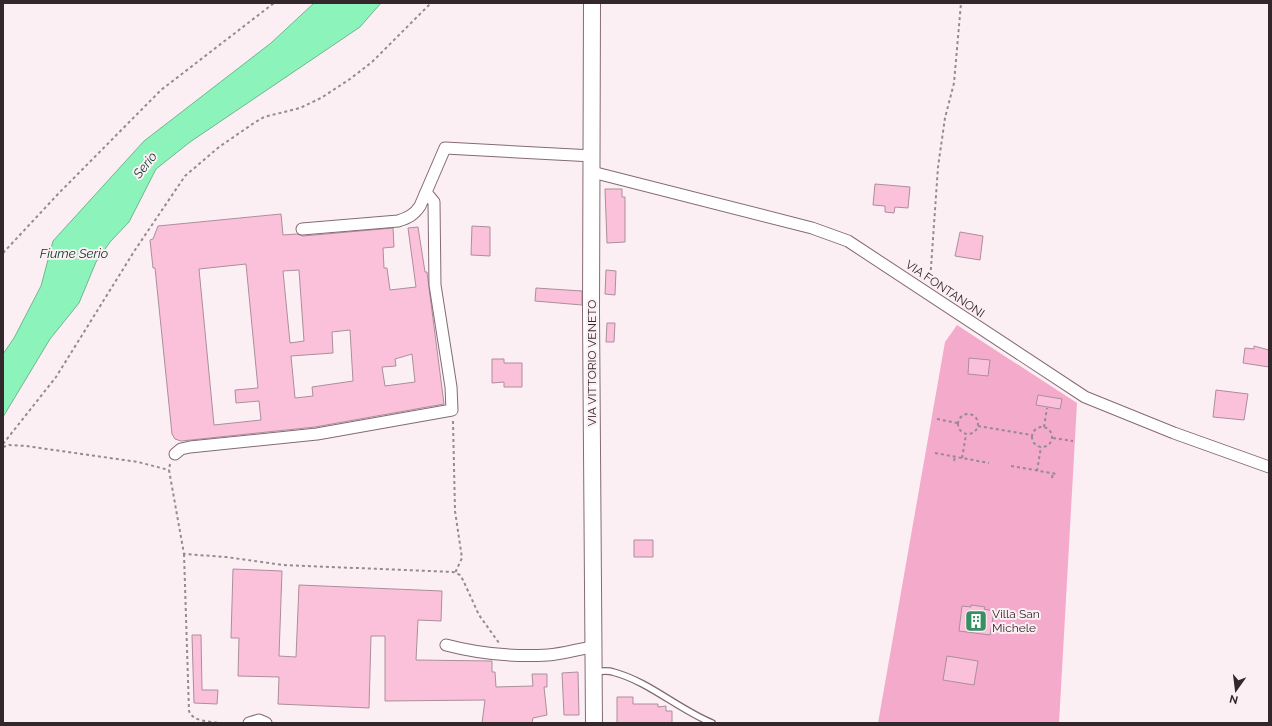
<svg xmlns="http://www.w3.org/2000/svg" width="1272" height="726" font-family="Raleway,sans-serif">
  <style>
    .green { fill: #f4aaca }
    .water { fill: #8cf3bb; stroke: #71b690 }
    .building { fill: #fcc1da; stroke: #ac8e9a; fill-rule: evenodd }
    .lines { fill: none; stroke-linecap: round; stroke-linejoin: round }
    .lane-casing { stroke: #856a75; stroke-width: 8 }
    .street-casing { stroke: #856a75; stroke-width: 13 }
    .secondary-casing { stroke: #856a75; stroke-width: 18 }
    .path { stroke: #978a8f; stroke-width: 2; stroke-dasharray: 3 3; stroke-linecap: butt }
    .lane { stroke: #fff; stroke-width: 5.5 }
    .street { stroke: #fff; stroke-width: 11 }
    .secondary { stroke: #fff; stroke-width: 16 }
    .labels { text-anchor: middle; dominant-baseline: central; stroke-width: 4; stroke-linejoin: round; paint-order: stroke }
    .street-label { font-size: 12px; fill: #33272c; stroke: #fceff4 }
    .poi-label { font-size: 12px; fill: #33272c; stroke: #fceff4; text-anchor: start }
    .water-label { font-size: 13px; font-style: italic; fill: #083621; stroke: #fceff4 }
  </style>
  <rect width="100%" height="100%" fill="#fceff4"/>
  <path class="green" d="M 957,325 L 1077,403 L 1059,723 L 878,723 L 945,342 Z"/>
  <path class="water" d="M 314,3 L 381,3 L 360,27 L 190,142 L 156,169 L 129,222 L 110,242 L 96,262 L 79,303 L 50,339 L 3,417 L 3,354 L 14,338 L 41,286 L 53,241 L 144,141 L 271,43 Z"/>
  <path class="building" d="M 875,184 L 910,187 L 908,208 L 895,207 L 894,213 L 885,212 L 885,206 L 873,205 Z
    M 605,189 L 622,189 L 622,197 L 625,197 L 625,242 L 607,243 Z
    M 281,214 L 283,235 L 297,234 L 303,236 L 393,228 L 394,247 L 383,248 L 384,268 L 387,268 L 390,290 L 416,287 L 408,228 L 418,227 L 425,272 L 427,272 L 444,404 L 315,427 L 181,441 L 175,439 L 172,434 L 155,268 L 153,268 L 150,240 L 153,239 L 158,226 ZM 246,264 L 258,388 L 235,390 L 236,403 L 259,401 L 261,420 L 214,425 L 199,269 ZM 299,270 L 304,341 L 290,343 L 283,271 ZM 350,330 L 353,381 L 312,387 L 313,396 L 295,398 L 291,356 L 333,353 L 332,332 ZM 412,354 L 415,382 L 385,386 L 382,367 L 396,366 L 395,359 Z
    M 472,226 L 490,227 L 490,256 L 471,255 Z
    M 960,232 L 983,236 L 980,260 L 955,256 Z
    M 606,270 L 616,271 L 615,295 L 605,294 Z
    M 536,288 L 582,291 L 582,305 L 535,301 Z
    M 607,323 L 615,323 L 614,342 L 606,342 Z
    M 1254,346 L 1269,350 L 1269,367 L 1243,363 L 1245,348 L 1254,349 Z
    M 969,358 L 990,360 L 988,376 L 968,374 Z
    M 492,359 L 504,359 L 504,363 L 522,363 L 522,387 L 504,387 L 504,382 L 492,383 Z
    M 1216,390 L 1248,394 L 1244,420 L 1213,417 Z
    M 1038,395 L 1062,399 L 1060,409 L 1036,405 Z
    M 634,540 L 653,540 L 653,557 L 634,557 Z
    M 233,569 L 282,571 L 279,656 L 296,657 L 299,585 L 442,591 L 441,621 L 418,620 L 416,660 L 492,661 L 492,672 L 495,672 L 496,687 L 533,686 L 532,674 L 547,674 L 547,687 L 544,687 L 547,715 L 533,718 L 532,723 L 482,723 L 485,700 L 385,701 L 385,636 L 371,636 L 369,708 L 278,704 L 279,677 L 238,676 L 239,638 L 231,638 Z
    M 971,605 L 985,607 L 984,609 L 994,611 L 990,635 L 959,631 L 962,606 L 971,607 Z
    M 192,635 L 201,635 L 202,690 L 218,690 L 217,704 L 194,703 Z
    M 947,656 L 978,661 L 974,685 L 943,680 Z
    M 578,672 L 579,715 L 564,715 L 562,673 Z
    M 617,697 L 633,697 L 633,704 L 658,704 L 658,707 L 666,706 L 666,711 L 672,711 L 672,723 L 617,723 Z"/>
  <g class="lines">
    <g class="lane-casing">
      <path id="lane" d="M 595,672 C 601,671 608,670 613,672 C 648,681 678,709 712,723"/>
    </g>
    <g class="street-casing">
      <path id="street" d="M 592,172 L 812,228 L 848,241 L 1085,397 L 1174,433 L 1269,467
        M 302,229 L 398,221 C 408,218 414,215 420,206 L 445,148 L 593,156
        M 175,454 L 181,449 L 190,447 L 317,434 L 452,410 L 451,387 L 435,285 L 434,202 L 429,196 L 425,194
        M 446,645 C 480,654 513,657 548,655 C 563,654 578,649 593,647
        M 249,723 L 259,720 L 266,723"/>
    </g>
    <g class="secondary-casing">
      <path id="secondary" d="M 592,3 L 591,313 L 594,723"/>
    </g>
    <path class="path" d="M 3,253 L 59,193 L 161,90 L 274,3
      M 930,282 L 938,167 L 945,118 L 954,83 L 961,3
      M958 424a10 10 0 1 1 20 0a10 10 0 1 1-20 0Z
      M 937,419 L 957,423
      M 453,421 L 455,511 L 462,558 L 455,573
      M 978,426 L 1032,435
      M1032 437a10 10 0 1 1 20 0a10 10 0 1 1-20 0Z
      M 1044,427 L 1047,408
      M 1053,438 L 1073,441
      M 3,444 L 56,377 L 135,250 L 185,176 L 219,147 L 254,123 L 264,117 L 300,108 L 321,98 L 350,79 L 372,62 L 431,3
      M 3,447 L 9,445 L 26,446 L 138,462 L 169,470
      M 935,453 L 989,463
      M 962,458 L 966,435
      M 954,461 L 955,457
      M 170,464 L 169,470 L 184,554 L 226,557 L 283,565 L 453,572 L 460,575 L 463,580 L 479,615 L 499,643
      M 1011,466 L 1057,474
      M 1037,471 L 1041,447
      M 1052,478 L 1053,473
      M 184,554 L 189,711 C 193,722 209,721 219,723"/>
    <use href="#lane" class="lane"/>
    <use href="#street" class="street"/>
    <use href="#secondary" class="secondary"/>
  </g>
  <defs>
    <g id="building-square" transform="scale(1.15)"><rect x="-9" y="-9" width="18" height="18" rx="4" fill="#378f64" stroke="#fceff4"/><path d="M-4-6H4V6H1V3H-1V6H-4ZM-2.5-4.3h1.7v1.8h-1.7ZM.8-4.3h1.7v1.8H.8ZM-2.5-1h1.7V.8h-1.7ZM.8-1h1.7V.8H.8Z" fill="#fff"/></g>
  </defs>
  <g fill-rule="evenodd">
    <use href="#building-square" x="976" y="621"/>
  </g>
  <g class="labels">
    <g class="street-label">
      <text transform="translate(945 289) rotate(34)">VIA FONTANONI</text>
      <text transform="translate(592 363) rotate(-90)">VIA VITTORIO VENETO</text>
    </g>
    <g class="poi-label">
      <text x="992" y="614">Villa San<tspan x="992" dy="14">Michele</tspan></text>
    </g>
    <g class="water-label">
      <text transform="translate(145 165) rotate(-52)">Serio</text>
      <text x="74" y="253">Fiume Serio</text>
    </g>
  </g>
  <rect width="1272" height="726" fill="none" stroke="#33272c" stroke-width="8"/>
  <g transform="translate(1236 690) rotate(194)" stroke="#fceff4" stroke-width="3" paint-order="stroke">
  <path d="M0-3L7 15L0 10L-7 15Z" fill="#33272c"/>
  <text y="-6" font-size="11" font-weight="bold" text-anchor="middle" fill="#33272c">N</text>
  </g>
</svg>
